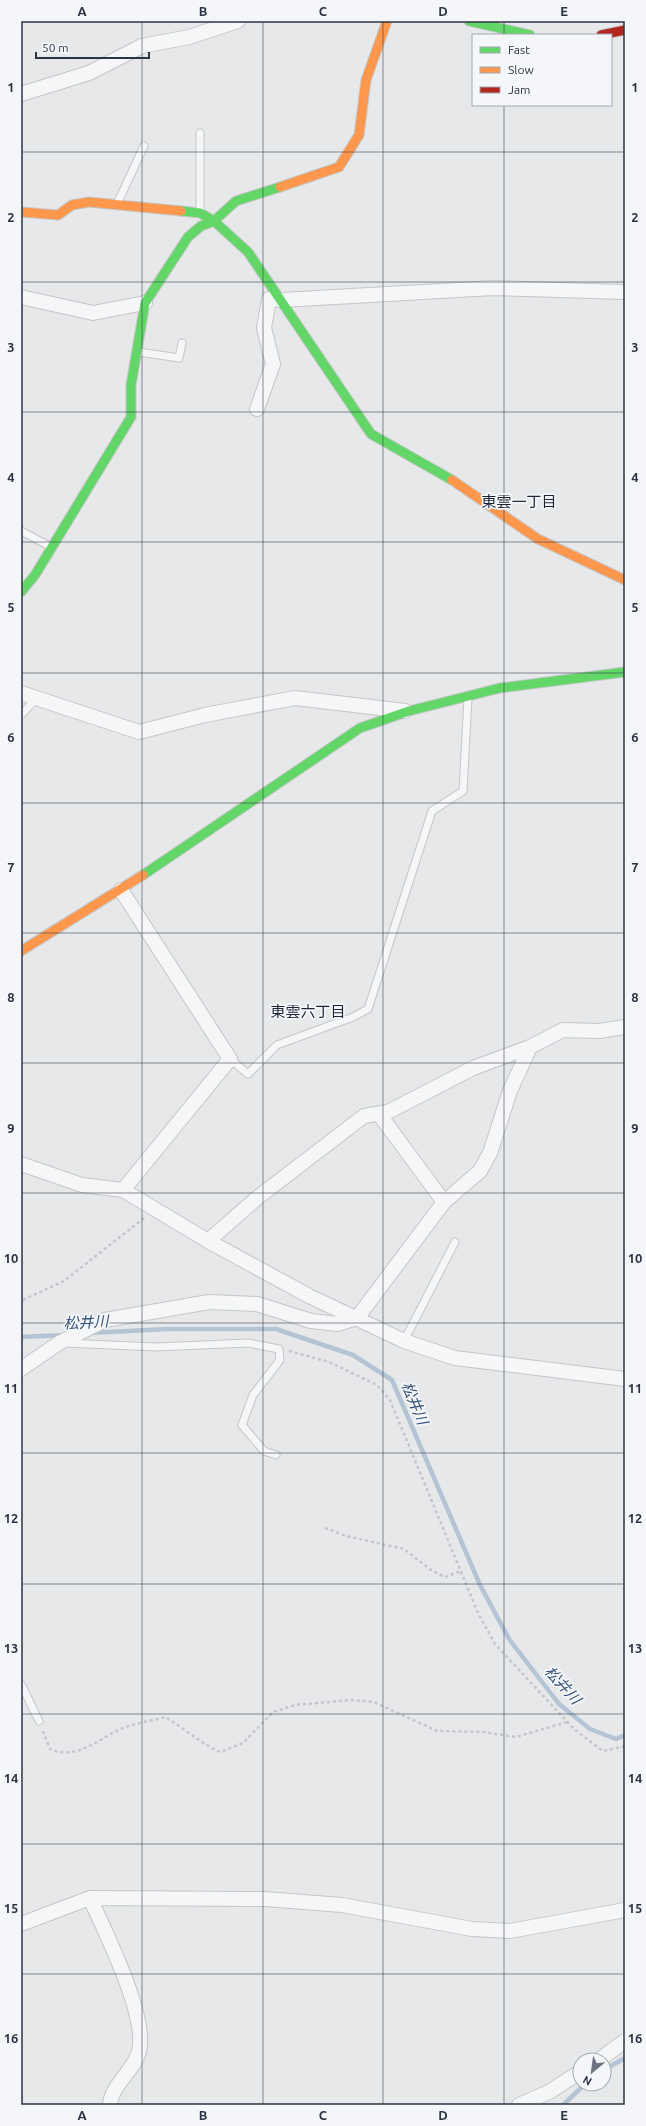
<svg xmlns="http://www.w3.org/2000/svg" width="646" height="2126" font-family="Ubuntu,'Noto Sans JP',sans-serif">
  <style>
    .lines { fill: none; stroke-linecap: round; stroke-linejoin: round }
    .stream { stroke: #b4c4d5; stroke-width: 4.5 }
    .lane-casing { stroke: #c4c6c8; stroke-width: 9 }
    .street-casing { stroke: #c4c6c8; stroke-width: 16 }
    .fast-casing { stroke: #c4c6c8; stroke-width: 11 }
    .slow-casing { stroke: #c4c6c8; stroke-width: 11 }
    .jam-casing { stroke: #c4c6c8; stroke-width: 11 }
    .path { stroke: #c5c6ca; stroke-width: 2.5; stroke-dasharray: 3 3; stroke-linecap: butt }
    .lane { stroke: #f5f6f7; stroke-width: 7 }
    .street { stroke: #f5f6f7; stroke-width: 14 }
    .fast { stroke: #63d668; stroke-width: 9 }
    .slow { stroke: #ff974d; stroke-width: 9 }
    .jam { stroke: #b3261e; stroke-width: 9 }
    .grid { fill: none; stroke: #2b3445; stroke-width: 1; stroke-opacity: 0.55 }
    .labels { text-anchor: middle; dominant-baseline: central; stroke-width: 3.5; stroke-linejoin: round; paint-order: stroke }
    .neighbourhood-label { font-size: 15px; fill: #1d2536; stroke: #f4f6f9 }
    .water-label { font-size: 15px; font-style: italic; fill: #34527a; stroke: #f4f6f9 }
    .neatline { fill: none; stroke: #2b3445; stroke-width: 1.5 }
    .grid-label { font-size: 13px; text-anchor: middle; font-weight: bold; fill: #2b3445 }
  </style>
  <rect width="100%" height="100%" fill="#e6e8ea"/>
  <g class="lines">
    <path class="stream" d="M 89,1333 L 168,1329 L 276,1329 L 353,1355 L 392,1380 L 480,1585 L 509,1639 L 559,1704 L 590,1729 L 616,1739 L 625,1735
      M 21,1337 L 65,1335
      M 604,2070 L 625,2058
      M 563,2105 L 585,2084"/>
    <g class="lane-casing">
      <path id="lane" d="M 200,133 L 200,211
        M 117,204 L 144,146
        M 139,352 L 179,358 L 182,343
        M 21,531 L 51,547
        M 21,715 L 36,699
        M 230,1059 L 248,1074 L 277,1045 L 353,1017 L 368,1009 L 432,811 L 463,791 L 468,698
        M 404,1341 L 455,1242
        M 65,1343 L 156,1347 L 248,1343 L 279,1349 L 280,1360 L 253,1395 L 242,1425 L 264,1451 L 276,1455
        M 21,1684 L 39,1721"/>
    </g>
    <g class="street-casing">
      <path id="street" d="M 21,94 L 89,73 L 142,46 L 189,37 L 238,21
        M 21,297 L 93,313 L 145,303
        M 257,409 L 273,364 L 264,328 L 269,299 L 282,300 L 493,288 L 625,292
        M 21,693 L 139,732 L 205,715 L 295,698 L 405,711
        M 121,890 L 230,1059 L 123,1190
        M 379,1114 L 444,1202
        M 21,1164 L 82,1185 L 123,1190 L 208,1241 L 309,1296 L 404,1341 L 455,1358 L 625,1379
        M 208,1241 L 257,1198 L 364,1116 L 388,1112 L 473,1068 L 530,1047 L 563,1030 L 599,1031 L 625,1027
        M 21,1369 L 59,1343 L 105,1320 L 209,1302 L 257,1304 L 311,1321 L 337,1324 L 357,1318 L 444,1202 L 480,1171 L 490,1153 L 510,1091 L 530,1047
        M 90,1898 C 105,1932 148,2016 139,2051 C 135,2070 111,2085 110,2105
        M 21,1924 L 90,1898 L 265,1899 L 342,1905 L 472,1929 L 510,1931 L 625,1910
        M 599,2060 L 625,2041
        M 519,2105 L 549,2092 L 580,2072"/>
    </g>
    <g class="fast-casing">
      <path id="fast" d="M 469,21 L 530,35
        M 181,211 L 200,213 L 214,221 L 248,252 L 371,434 L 452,480
        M 21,592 L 35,575 L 131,417 L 131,385 L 145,303 L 188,237 L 201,226 L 214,221 L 236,201 L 280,187
        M 143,875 L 360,728 L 409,711 L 500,688 L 625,672"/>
    </g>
    <g class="slow-casing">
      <path id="slow" d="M 280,187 L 339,167 L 359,135 L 366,80 L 387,21
        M 21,212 L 58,215 L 72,205 L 89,202 L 181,211
        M 452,480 L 538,539 L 625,580
        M 21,951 L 143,875"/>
    </g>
    <g class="jam-casing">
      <path id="jam" d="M 601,35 L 625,30"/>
    </g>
    <path class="path" d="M 23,1300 L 64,1281 L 144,1218
      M 289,1351 L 329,1362 L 377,1385 L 390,1400 L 478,1613 L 495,1644 L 574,1729 L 603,1751 L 625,1746
      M 325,1528 L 346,1536 L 404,1549 L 431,1570 L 445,1577 L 461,1571
      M 43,1731 L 50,1749 C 76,1761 98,1739 121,1729 C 134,1723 151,1721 165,1717 C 184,1728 200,1743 220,1752 L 243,1743 L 273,1712 L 295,1705 L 351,1700 L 374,1702 L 437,1731 L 483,1732 L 516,1737 L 567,1722"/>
    <use href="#lane" class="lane"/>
    <use href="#street" class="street"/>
    <use href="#fast" class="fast"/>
    <use href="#slow" class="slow"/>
    <use href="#jam" class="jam"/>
  </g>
  <path class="grid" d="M 142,21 L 142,2105M 263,21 L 263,2105M 383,21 L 383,2105M 504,21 L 504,35M 504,105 L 504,2105M 21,152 L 625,152M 21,282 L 625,282M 21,412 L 625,412M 21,542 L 625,542M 21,673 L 625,673M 21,803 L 625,803M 21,933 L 625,933M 21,1063 L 625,1063M 21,1193 L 625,1193M 21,1323 L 625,1323M 21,1453 L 625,1453M 21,1584 L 625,1584M 21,1714 L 625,1714M 21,1844 L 625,1844M 21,1974 L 625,1974"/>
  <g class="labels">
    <g class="neighbourhood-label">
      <text x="519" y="501">東雲一丁目</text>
      <text x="308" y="1011">東雲六丁目</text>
    </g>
    <g class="water-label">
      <text transform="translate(86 1322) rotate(-3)">松井川</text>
      <text transform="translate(415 1403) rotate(67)">松井川</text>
      <text transform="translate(563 1685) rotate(48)">松井川</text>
    </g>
  </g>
  <rect width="646" height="2126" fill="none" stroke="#f4f6f9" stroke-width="44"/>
  <rect x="472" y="34" width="140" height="72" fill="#f4f6f9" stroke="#a4a8b1"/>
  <rect x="480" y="47" width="20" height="6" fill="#63d668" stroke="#a4a8b1"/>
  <text x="508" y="54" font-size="12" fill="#2b3445">Fast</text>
  <rect x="480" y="67" width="20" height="6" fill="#ff974d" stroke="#a4a8b1"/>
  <text x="508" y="74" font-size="12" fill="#2b3445">Slow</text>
  <rect x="480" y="87" width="20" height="6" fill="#b3261e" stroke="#a4a8b1"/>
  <text x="508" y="94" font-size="12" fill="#2b3445">Jam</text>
  <g transform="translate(592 2072) rotate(209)"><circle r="19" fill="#f4f6f9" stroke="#a4a8b1"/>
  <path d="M0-3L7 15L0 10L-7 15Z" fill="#6c737f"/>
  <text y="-6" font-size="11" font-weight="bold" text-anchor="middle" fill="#2b3445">N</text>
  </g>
  <path d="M36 52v6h113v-6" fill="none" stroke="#2b3445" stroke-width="2"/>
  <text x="42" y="52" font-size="12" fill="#2b3445" stroke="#f4f6f9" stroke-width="3" paint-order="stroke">50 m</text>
  <rect x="22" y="22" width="602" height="2082" class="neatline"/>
  <g class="grid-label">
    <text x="82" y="16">A</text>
    <text x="203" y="16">B</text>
    <text x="323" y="16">C</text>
    <text x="443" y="16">D</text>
    <text x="564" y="16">E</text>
    <text x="11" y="92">1</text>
    <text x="635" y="92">1</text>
    <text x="11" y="222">2</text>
    <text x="635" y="222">2</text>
    <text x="11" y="352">3</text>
    <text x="635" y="352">3</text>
    <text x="11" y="482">4</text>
    <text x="635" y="482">4</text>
    <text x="11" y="612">5</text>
    <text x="635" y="612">5</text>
    <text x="11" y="742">6</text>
    <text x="635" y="742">6</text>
    <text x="11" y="872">7</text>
    <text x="635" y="872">7</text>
    <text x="11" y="1002">8</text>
    <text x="635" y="1002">8</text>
    <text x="11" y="1133">9</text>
    <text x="635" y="1133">9</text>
    <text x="11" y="1263">10</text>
    <text x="635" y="1263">10</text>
    <text x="11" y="1393">11</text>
    <text x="635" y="1393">11</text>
    <text x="11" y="1523">12</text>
    <text x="635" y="1523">12</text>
    <text x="11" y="1653">13</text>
    <text x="635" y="1653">13</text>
    <text x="11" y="1783">14</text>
    <text x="635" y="1783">14</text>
    <text x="11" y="1913">15</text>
    <text x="635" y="1913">15</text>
    <text x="11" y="2043">16</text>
    <text x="635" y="2043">16</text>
    <text x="82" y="2120">A</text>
    <text x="203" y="2120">B</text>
    <text x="323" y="2120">C</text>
    <text x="443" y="2120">D</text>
    <text x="564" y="2120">E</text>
  </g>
</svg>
